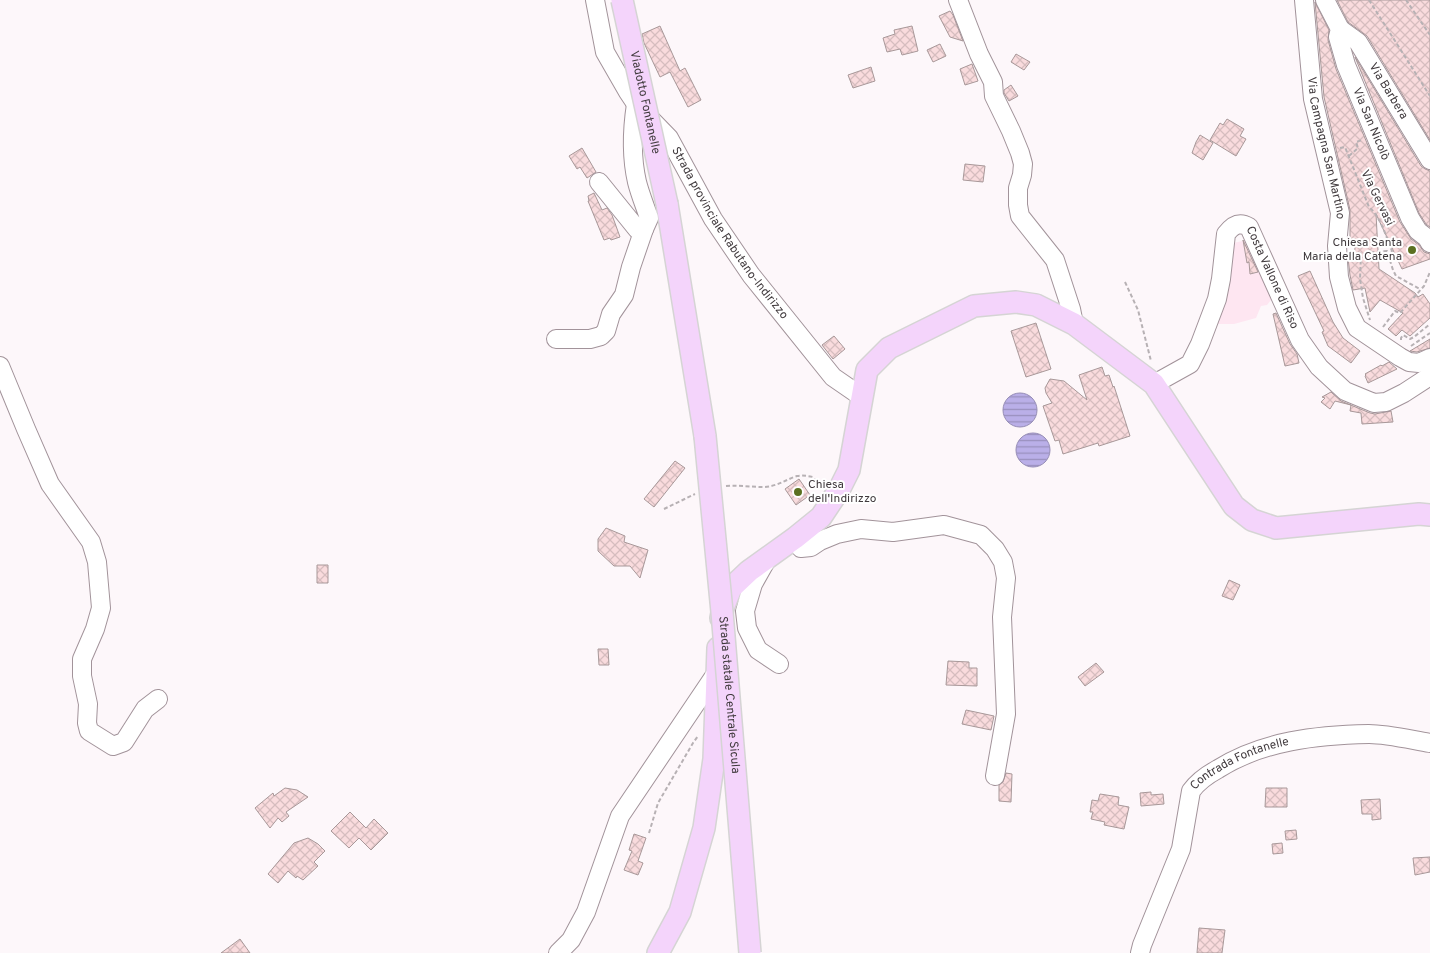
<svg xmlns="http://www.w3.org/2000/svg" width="1430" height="953" font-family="Overpass,sans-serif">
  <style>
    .built { fill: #fee6f1 }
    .water { fill: url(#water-rules); stroke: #958cb5 }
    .building { fill: url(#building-cross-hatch); stroke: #a89899 }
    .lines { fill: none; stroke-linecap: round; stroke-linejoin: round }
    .minor-casing { stroke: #a2939a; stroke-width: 20 }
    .major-casing { stroke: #d5d4d4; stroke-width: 24 }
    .path { stroke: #b7b1b4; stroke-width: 2; stroke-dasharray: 4 2.5; stroke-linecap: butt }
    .minor { stroke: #fff; stroke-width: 18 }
    .major { stroke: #f4d4fb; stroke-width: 21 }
    .major-bridge-casing { stroke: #d5d4d4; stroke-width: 24; stroke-linecap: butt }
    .major-bridge { stroke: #f4d4fb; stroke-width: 21 }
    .poi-dot { fill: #5b7020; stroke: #fff; stroke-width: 2 }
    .labels { text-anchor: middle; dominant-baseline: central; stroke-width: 4; stroke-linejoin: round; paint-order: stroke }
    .street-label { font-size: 12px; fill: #403a3d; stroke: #fff }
    .poi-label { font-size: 12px; fill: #403a3d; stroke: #fff; text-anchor: end }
  </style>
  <defs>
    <pattern id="water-rules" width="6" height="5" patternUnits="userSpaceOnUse" patternTransform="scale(1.25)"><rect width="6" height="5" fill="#baafe8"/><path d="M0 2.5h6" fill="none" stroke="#998fbd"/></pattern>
    <pattern id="building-cross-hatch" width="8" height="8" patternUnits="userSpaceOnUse" patternTransform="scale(1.25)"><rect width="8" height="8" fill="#f9dbdd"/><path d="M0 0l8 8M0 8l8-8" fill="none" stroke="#d6bdbf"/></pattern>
  </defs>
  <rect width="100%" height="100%" fill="#fdf7fa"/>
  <path class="built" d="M 1247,240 L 1275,295 L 1267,305 L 1261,306 L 1256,318 L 1234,324 L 1214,324 L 1229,244 Z"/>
  <path class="water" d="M1003 410a17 17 0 1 1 34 0a17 17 0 1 1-34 0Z
    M1016 450a17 17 0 1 1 34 0a17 17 0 1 1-34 0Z"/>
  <path class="building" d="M 1337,0 L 1430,0 L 1430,140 L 1367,36 L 1348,22 Z
    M 1315,2 L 1329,30 L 1328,40 L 1336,69 L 1400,222 L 1411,239 L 1419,245 L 1424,252 L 1430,254 L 1430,259 L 1402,269 L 1376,214 L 1379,269 L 1415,293 L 1418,297 L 1423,294 L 1430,304 L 1430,318 L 1410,336 L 1402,330 L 1396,336 L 1388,329 L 1403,313 L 1380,300 L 1370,312 L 1365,288 L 1353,290 L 1350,275 L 1348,258 L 1354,257 L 1356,239 L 1350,239 L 1350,210 L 1324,97 Z
    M 950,11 L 953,15 L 963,41 L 950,37 L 939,16 Z
    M 660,26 L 680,71 L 685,68 L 701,100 L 688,107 L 670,72 L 660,77 L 644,43 L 642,34 Z
    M 912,26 L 918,51 L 902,55 L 900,49 L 887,52 L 883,38 L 895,34 L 894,30 Z
    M 940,44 L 946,56 L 933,62 L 927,50 Z
    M 1016,54 L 1030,62 L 1024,70 L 1011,62 Z
    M 1355,57 L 1421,166 L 1425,169 L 1430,171 L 1430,227 L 1426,224 L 1419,213 Z
    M 972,64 L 978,81 L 965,85 L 960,69 Z
    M 871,67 L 875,81 L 853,88 L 848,75 Z
    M 1011,85 L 1018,96 L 1009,101 L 1004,93 L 1004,90 Z
    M 1227,119 L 1244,129 L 1240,136 L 1246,139 L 1236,156 L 1210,140 L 1220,123 L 1223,125 Z
    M 1200,135 L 1213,143 L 1203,160 L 1192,153 L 1196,142 Z
    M 582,148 L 596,172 L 587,178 L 580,167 L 577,169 L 569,156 Z
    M 965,164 L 985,166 L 983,182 L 963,180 Z
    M 594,193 L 602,210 L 607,208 L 612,215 L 620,237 L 611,240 L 610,238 L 604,240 L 588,201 L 589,201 L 588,196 Z
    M 1243,240 L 1258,272 L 1250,274 L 1249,262 L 1247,263 Z
    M 1310,271 L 1333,322 L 1343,338 L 1360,351 L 1351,363 L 1328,346 L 1322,332 L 1324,331 L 1298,276 Z
    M 1276,313 L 1290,344 L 1297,354 L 1299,363 L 1285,366 L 1273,314 Z
    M 1036,323 L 1051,369 L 1026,377 L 1011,331 Z
    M 834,336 L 845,349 L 833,359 L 822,345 Z
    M 1430,339 L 1430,348 L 1417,352 L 1410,351 Z
    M 1389,362 L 1397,369 L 1368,383 L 1365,376 L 1366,375 L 1365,374 L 1381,365 L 1382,366 Z
    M 1102,367 L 1105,376 L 1109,375 L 1113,387 L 1114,386 L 1130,436 L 1099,446 L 1098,443 L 1063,454 L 1059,440 L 1055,441 L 1043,406 L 1052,403 L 1046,393 L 1045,388 L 1050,379 L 1064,381 L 1087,400 L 1079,375 Z
    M 1331,392 L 1341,401 L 1370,413 L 1375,414 L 1391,411 L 1393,422 L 1362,424 L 1361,413 L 1350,411 L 1351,405 L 1335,401 L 1330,409 L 1321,402 L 1325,398 L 1322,397 Z
    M 675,461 L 685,468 L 654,507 L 644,499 Z
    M 799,479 L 810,495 L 796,505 L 785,489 Z
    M 606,528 L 625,536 L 624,542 L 648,550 L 640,578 L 630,566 L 614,566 L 598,551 L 598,539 Z
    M 317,565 L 328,565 L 328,583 L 317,583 Z
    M 1229,580 L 1240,585 L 1233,600 L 1222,596 Z
    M 598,649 L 608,649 L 609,665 L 599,665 Z
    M 948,661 L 969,662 L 969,668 L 977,668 L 977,686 L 946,685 Z
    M 1096,663 L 1104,672 L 1085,686 L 1078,677 Z
    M 966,710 L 994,716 L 991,730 L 962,724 Z
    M 1006,773 L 1012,774 L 1011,802 L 999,801 L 999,785 L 1003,782 Z
    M 285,788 L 297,790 L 308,797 L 286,812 L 289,816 L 282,822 L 278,818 L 270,828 L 255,808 L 273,793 L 274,796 Z
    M 1266,788 L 1287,788 L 1287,807 L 1265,807 Z
    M 1151,792 L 1151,795 L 1163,794 L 1164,804 L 1141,806 L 1140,793 Z
    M 1100,794 L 1119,797 L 1118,805 L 1129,807 L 1124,829 L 1104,825 L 1105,822 L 1091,819 L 1093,812 L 1090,812 L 1092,800 L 1098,801 Z
    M 1380,799 L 1381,819 L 1372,820 L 1372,814 L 1362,814 L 1361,800 Z
    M 350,812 L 366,828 L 374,819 L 388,833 L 371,850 L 359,838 L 349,848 L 331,831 Z
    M 1296,830 L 1297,839 L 1286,840 L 1285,831 Z
    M 634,834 L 646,838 L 638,861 L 643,863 L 638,875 L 624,870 L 632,851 L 629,850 Z
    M 308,838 L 318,844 L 325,851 L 314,862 L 318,866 L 303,880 L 297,876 L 296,878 L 288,871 L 278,883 L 268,874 L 294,843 Z
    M 1282,843 L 1283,853 L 1273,854 L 1272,844 Z
    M 1430,857 L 1430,872 L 1415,875 L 1413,858 Z
    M 1199,928 L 1225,930 L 1222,953 L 1197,953 Z
    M 240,939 L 250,953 L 221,953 Z"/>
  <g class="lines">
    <g class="minor-casing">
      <g id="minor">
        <path id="s1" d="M 595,0 L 605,52 L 628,92 L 636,104 L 669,138 L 713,219 L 751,275 L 833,377 L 862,397"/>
        <path d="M 958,0 L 979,54 L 993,82 L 994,96 L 1011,131 L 1020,153 L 1023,164 L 1022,175 L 1018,188 L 1018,205 L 1020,216 L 1055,260 L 1071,309 L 1074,324"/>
        <path id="s2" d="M 1304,0 L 1313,99 L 1340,213 L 1337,246 L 1339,277 L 1347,308 L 1357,328 L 1400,357 L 1409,362 L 1419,363 L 1430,358"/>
        <path id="s3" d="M 1325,0 L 1340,29 L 1338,37 L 1346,65 L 1410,218 L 1418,231 L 1427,238 L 1430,243"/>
        <path id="s4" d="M 1340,29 L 1358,42 L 1430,160"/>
        <path d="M 599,182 L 637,229 L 644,229 L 649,218 C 645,206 640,194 637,182 C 631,156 632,130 636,104"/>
        <path d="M 556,339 L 590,339 L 601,336 L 606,331 L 611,314 L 624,295 L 631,267 L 644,229"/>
        <path d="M 0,366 L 26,429 L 50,484 L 91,542 L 97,562 L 101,608 L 95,629 L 82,659 L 82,676 L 88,704 L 87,723 L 89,731 L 113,746 L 124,742 L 145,709 L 158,699"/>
        <path id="s5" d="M 1154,384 L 1190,364 L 1200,344 L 1217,299 L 1221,279 L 1226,234 C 1232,226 1239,221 1249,227 L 1300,340 L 1319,367 L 1345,391 L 1374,403 L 1386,402 L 1404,393 L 1430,376"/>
        <path d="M 795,538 L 801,548 L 811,547 L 820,541 L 837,534 L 861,529 L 893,532 L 944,525 L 981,535 L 995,549 L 1003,562 L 1006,578 L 1002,617 L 1006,714 L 995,776"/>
        <path d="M 767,559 L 753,584 L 745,611 L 747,628 L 758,650 L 779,664"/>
        <path d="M 558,953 L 571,940 L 586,912 L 620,816 L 717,672"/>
        <path id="s6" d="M 1140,953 L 1142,945 L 1181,849 L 1191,791 C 1198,781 1207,775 1218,769 C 1262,741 1317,735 1369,734 C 1387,734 1412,740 1430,743"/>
      </g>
    </g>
    <g class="major-casing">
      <path id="major" d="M 667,204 L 705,436
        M 721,618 L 723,608 L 731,588 L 749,571 L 795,538 L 821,517 L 839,490 L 849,470 L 867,370 L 889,348 L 974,306 L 1016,302 L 1036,305 L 1074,324 L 1154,384 L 1234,506 L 1252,520 L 1276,528 L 1419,514 L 1430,515
        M 658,953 L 680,912 L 704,828 L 714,759 L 718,648"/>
    </g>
    <path class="path" d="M 1369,0 L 1430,96
      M 1406,0 L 1430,35
      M 1340,148 L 1345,147 L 1369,207 C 1381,217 1386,237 1392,251 L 1388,256
      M 1349,156 L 1358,148 L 1356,142 L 1362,140
      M 1351,254 L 1387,251 L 1393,270 L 1396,276 L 1420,289
      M 1361,254 L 1360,279 L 1363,298 L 1370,320
      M 1125,282 L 1138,310 L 1151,361
      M 1383,327 L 1395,311 L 1400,313 L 1424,286 L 1430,272
      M 1401,340 L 1401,338 L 1403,335 L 1410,339 L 1414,337 L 1430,324
      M 1411,346 L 1430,333
      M 726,486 C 739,485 751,487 763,487 C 776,487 785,480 797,476 C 803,475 808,476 813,477 L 821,488
      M 664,509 L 695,494
      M 649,833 L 658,803 L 693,743 L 698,736"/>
    <use href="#minor" class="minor"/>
    <use href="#major" class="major"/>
    <g class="major-bridge-casing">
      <g id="major-bridge">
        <path id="s7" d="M 622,0 L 667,204"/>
        <path id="s8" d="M 705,436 L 722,612 L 750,953"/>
      </g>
    </g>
    <use href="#major-bridge" class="major-bridge"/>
  </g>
  <g class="poi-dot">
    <circle cx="1412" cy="250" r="5"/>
    <circle cx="798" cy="492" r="5"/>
  </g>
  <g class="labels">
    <g class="street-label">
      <text stroke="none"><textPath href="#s4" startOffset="80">Via Barbera</textPath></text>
      <text stroke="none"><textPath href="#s7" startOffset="105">Viadotto Fontanelle</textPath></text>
      <text stroke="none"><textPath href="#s3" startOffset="134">Via San Nicolò</textPath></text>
      <text stroke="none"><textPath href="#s2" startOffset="150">Via Campagna San Martino</textPath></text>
      <text transform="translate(1377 198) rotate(64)">Via Gervasi</text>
      <text stroke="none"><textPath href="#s1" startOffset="274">Strada provinciale Rabutano-Indirizzo</textPath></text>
      <text stroke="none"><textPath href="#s5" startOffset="260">Costa Vallone di Riso</textPath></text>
      <text stroke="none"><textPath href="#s8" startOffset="260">Strada statale Centrale Sicula</textPath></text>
      <text stroke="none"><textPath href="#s6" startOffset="228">Contrada Fontanelle</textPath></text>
    </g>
    <g class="poi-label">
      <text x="1402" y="243">Chiesa Santa<tspan x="1402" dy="14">Maria della Catena</tspan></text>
      <text x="808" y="485" text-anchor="start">Chiesa<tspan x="808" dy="14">dell'Indirizzo</tspan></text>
    </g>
  </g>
</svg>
